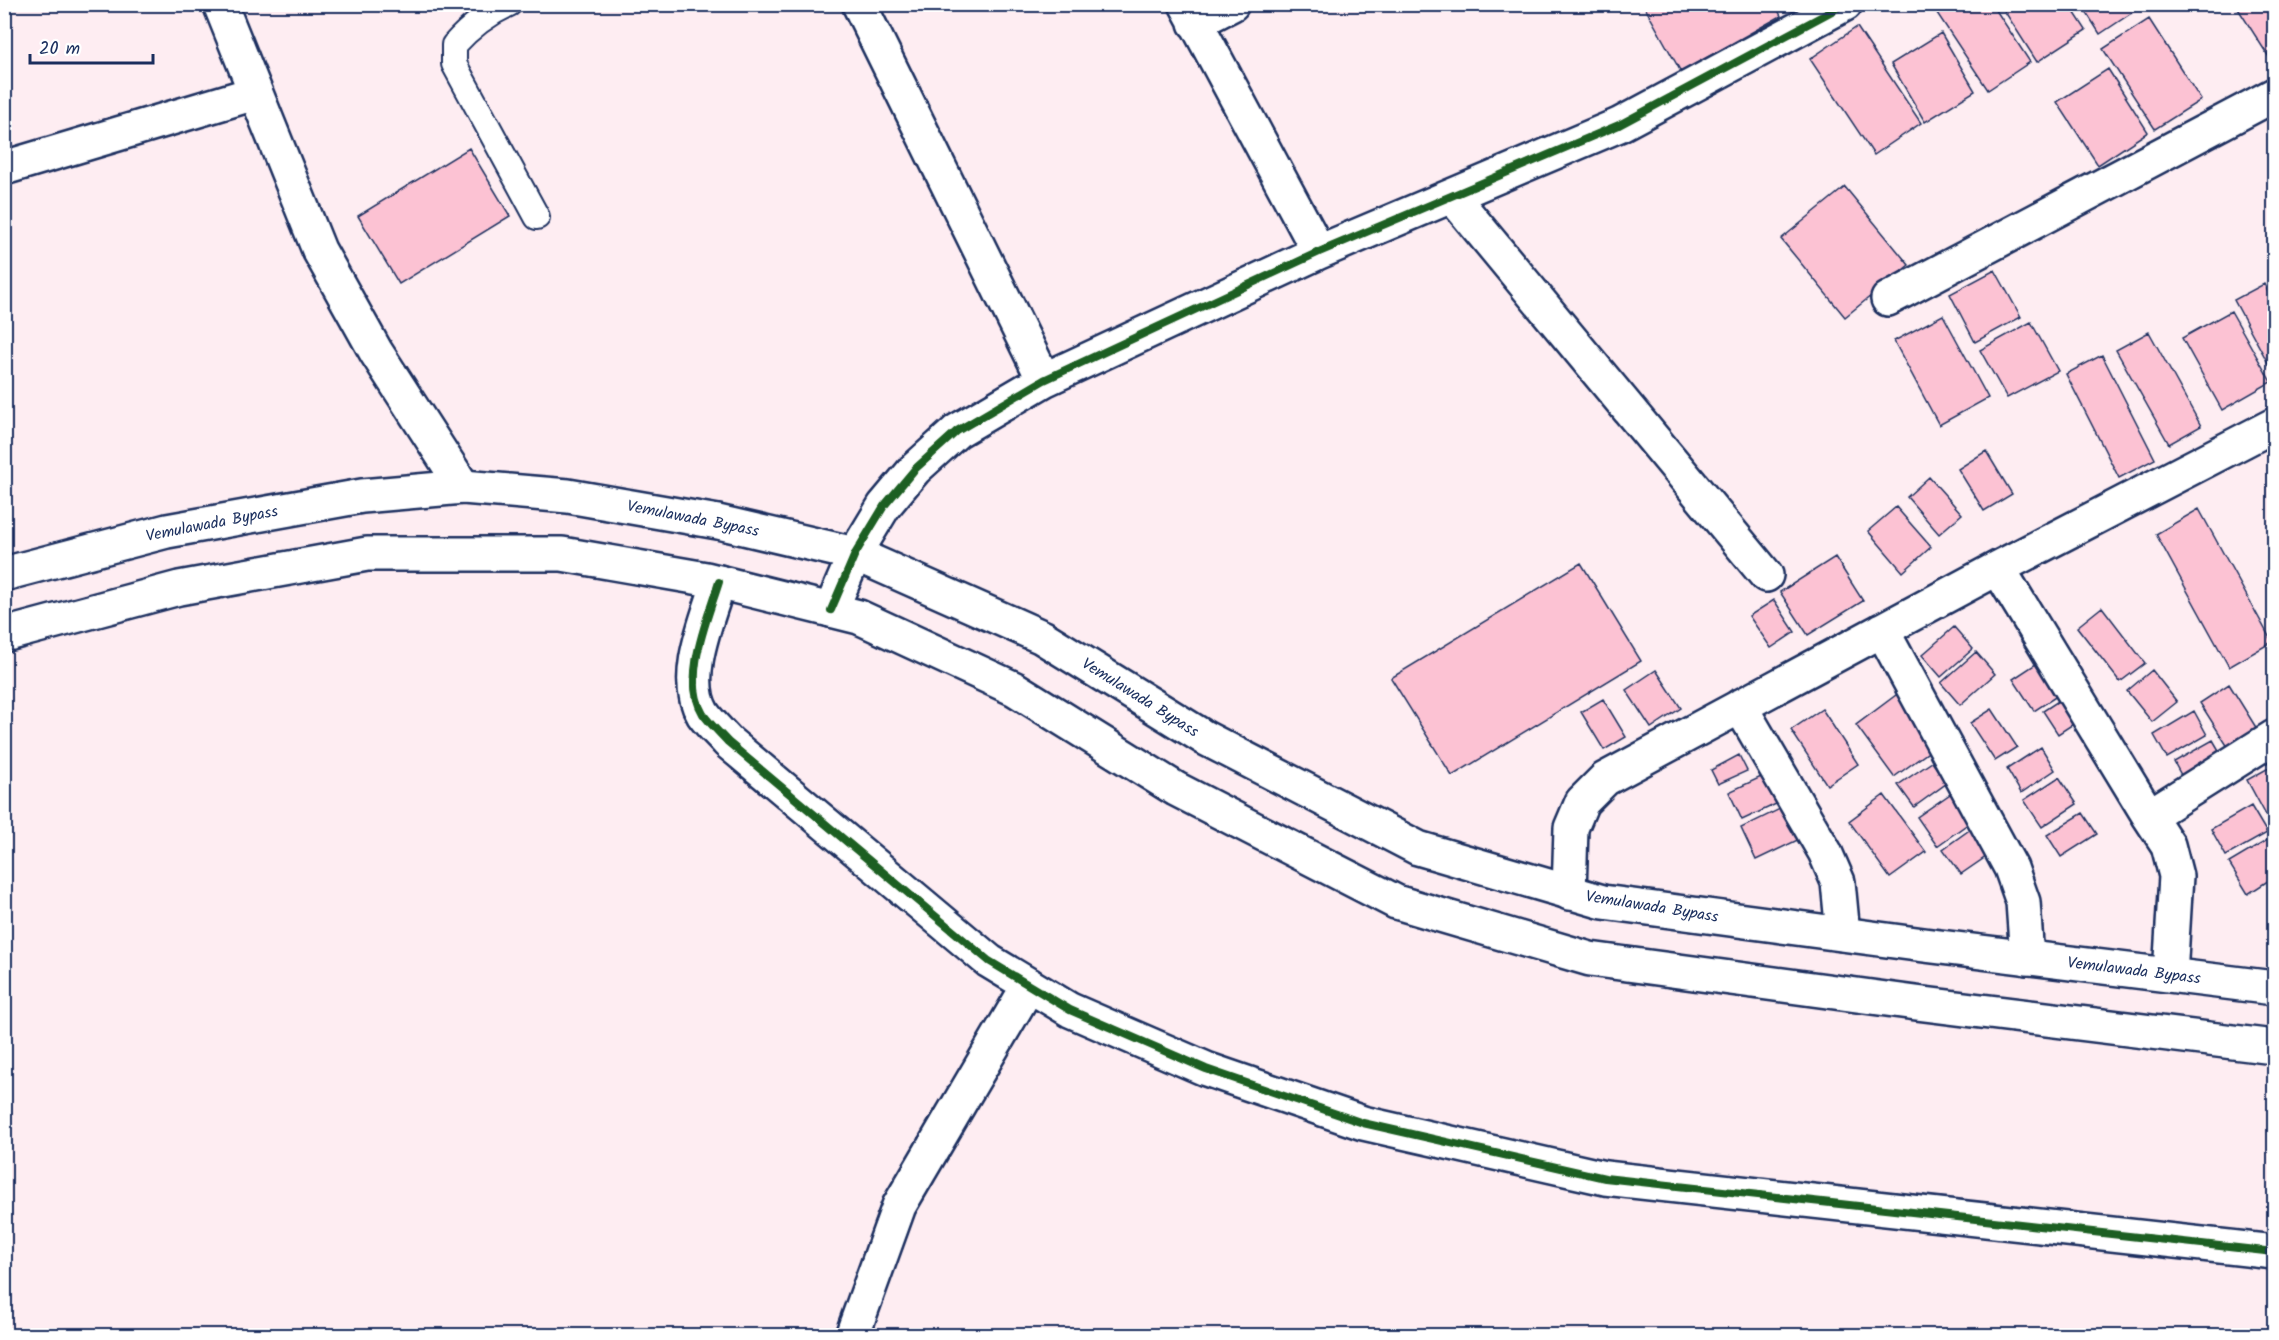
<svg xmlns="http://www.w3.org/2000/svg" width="2279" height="1340" font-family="Kalam,sans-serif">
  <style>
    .building { fill: #fcc2d3; stroke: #1b2f5e; stroke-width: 1.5 }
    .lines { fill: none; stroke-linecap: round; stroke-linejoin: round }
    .service-casing { stroke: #1b2f5e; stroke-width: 28 }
    .minor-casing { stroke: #1b2f5e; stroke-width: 38 }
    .primary-casing { stroke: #1b2f5e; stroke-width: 38 }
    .service { stroke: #fff; stroke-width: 24 }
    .minor { stroke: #fff; stroke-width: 33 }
    .primary { stroke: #fff; stroke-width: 33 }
    .cycleway-casing { stroke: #fff; stroke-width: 11 }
    .cycleway { stroke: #1b5e20; stroke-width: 8 }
    .labels { text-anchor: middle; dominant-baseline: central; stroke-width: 5; stroke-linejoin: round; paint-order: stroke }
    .street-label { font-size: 16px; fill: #1b2f5e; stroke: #fff }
  </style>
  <rect width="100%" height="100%" fill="#feedf2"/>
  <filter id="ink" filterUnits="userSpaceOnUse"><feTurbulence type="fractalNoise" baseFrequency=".0167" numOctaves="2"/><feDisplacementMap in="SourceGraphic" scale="12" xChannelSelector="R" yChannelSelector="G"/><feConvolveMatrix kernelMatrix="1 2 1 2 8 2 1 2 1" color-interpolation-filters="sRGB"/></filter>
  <g filter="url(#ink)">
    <path class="building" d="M 1643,4 L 1775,4 L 1781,16 L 1681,72 Z
      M 1944,4 L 1992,4 L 2030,62 L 1988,90 L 1935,10 Z
      M 2000,4 L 2069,4 L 2086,30 L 2037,62 Z
      M 2081,4 L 2145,4 L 2100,34 Z
      M 2235,4 L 2274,4 L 2274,65 Z
      M 2149,19 L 2201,100 L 2155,129 L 2103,49 Z
      M 1857,27 L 1921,123 L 1874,155 L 1810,59 Z
      M 1941,33 L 1975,91 L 1925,122 L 1891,64 Z
      M 2108,69 L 2148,132 L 2098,165 L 2057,102 Z
      M 469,148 L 510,216 L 399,284 L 358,216 Z
      M 1845,187 L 1909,265 L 1845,317 L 1781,239 Z
      M 1995,270 L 2021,317 L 1975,342 L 1950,294 Z
      M 2264,284 L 2274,304 L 2274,374 L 2234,300 Z
      M 2231,311 L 2271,382 L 2222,410 L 2182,338 Z
      M 1943,315 L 1988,398 L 1939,425 L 1894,341 Z
      M 2031,322 L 2058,371 L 2007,398 L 1980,350 Z
      M 2149,332 L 2201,426 L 2169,444 L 2116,350 Z
      M 2102,355 L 2155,459 L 2119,478 L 2066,374 Z
      M 1986,451 L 2012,494 L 1984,511 L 1958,469 Z
      M 1929,477 L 1962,514 L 1939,534 L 1907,497 Z
      M 1896,507 L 1931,547 L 1903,572 L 1868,531 Z
      M 2199,509 L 2272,642 L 2229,667 L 2156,534 Z
      M 1835,557 L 1863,601 L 1808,635 L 1780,592 Z
      M 1581,563 L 1641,661 L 1452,776 L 1391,678 Z
      M 1774,600 L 1795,632 L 1771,648 L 1749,616 Z
      M 2102,607 L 2145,663 L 2120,682 L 2077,627 Z
      M 1954,627 L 1973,649 L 1941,677 L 1922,655 Z
      M 1976,652 L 1995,674 L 1960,705 L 1941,683 Z
      M 2042,660 L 2063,692 L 2034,711 L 2013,679 Z
      M 1656,670 L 1681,708 L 1651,728 L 1626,690 Z
      M 2152,670 L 2177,702 L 2152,722 L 2127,691 Z
      M 2229,684 L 2257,729 L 2228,747 L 2200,703 Z
      M 1900,692 L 1938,745 L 1894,777 L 1856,725 Z
      M 2072,692 L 2087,715 L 2058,734 L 2043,711 Z
      M 1603,699 L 1626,737 L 1604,750 L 1581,712 Z
      M 1822,709 L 1858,764 L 1827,785 L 1791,730 Z
      M 1992,709 L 2017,747 L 1995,761 L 1970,723 Z
      M 2194,711 L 2207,735 L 2167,758 L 2154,735 Z
      M 2213,740 L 2227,764 L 2187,786 L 2174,762 Z
      M 2041,747 L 2055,770 L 2021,793 L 2007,769 Z
      M 1739,755 L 1747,771 L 1718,784 L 1711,770 Z
      M 1932,762 L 1947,783 L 1914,807 L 1898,785 Z
      M 2274,765 L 2274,827 L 2273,828 L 2247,780 Z
      M 1776,770 L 1789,798 L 1742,820 L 1729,792 Z
      M 2059,777 L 2077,804 L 2042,827 L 2024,800 Z
      M 1956,790 L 1976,818 L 1937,846 L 1917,817 Z
      M 1884,795 L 1926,852 L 1890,878 L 1849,821 Z
      M 1790,804 L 1806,836 L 1756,860 L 1741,828 Z
      M 2251,806 L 2267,833 L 2226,856 L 2211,829 Z
      M 2083,813 L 2097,834 L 2061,857 L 2047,835 Z
      M 1975,826 L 1993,852 L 1961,874 L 1943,849 Z
      M 2271,838 L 2274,844 L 2274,877 L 2248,894 L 2229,863 Z"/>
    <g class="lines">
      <g class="service-casing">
        <path id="service" d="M 509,4 C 487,14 470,27 454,45 L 454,64 L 537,217"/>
      </g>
      <g class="minor-casing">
        <path id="minor" d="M 220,4 L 319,250 L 376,352 L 463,487
          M 859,4 L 1044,380
          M 1186,4 L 1319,252
          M 1195,23 L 1232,4
          M 4,168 L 255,93
          M 1452,196 L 1766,575
          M 1888,299 L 2274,95
          M 1998,568 L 2149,816 L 2168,845 L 2176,876 L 2170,975
          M 719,582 C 708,618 681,678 703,714 C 710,724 720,733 728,742 L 989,961 L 1070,1010 L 1206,1069 L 1363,1123 L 1605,1178 L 2274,1252
          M 831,610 L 855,554 L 884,506 L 915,469 L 957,431 L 1044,380 L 1319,252 L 1619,125 L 1845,4
          M 1882,630 L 2011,868 L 2023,902 L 2027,958
          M 1740,706 L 1825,852 L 1838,882 L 1843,934
          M 2149,816 L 2274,737
          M 1569,893 L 1571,828 L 1582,802 L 1605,779 L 1998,568 L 2274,425
          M 852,1336 L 899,1206 L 1029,985"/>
      </g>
      <g class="primary-casing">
        <path id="primary" d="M 4,574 L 167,531 L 362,496 L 463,487 L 568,496 L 718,522 L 855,554 L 1042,637 L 1205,738 L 1418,848 L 1603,902 L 1924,945 L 2274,988
          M 4,635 L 179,588 L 367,554 L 562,554 L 706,579 L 859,617 L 1015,689 L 1176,789 L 1396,902 L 1590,959 L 1916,1003 L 2274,1047"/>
      </g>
      <use href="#service" class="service"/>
      <use href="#minor" class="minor"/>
      <use href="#primary" class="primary"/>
      <g class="cycleway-casing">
        <path id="cycleway" d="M 719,582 C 708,618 681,678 703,714 C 710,724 720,733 728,742 L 989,961 L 1070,1010 L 1206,1069 L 1363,1123 L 1605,1178 L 2274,1252
          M 831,610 L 855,554 L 884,506 L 915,469 L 957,431 L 1044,380 L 1319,252 L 1619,125 L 1845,4"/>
      </g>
      <use href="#cycleway" class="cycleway"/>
    </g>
  </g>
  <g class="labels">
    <g class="street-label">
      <text transform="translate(693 519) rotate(11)">Vemulawada Bypass</text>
      <text transform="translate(212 524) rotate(-11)">Vemulawada Bypass</text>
      <text transform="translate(1140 698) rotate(32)">Vemulawada Bypass</text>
      <text transform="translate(1652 907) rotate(9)">Vemulawada Bypass</text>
      <text transform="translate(2134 971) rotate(7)">Vemulawada Bypass</text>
    </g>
  </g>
  <rect width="2279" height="1340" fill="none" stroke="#fff" stroke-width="24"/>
  <rect x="12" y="12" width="2255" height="1316" fill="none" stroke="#1b2f5e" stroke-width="2" filter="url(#ink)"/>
  <path d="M30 54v9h123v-9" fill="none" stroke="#1b2f5e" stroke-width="3"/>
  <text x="39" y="54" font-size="18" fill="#1b2f5e" stroke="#ffffff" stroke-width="4.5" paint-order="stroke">20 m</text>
</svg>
